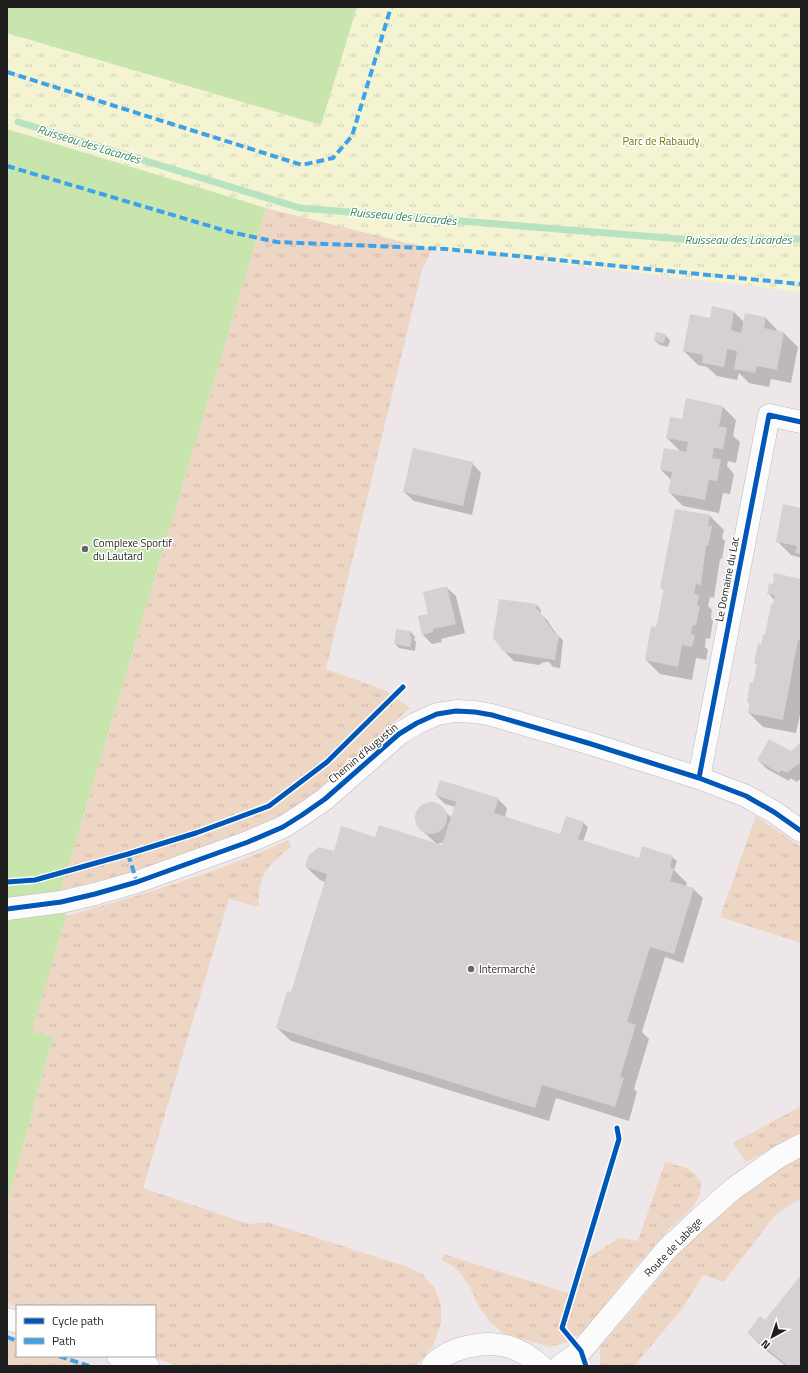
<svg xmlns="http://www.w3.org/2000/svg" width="808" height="1373" font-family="'Titillium Web',sans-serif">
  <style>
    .grass { fill: url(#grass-tufts) }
    .park { fill: url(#park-tufts) }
    .pitch { fill: #c8e5ae }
    .shadow { fill: #0003 }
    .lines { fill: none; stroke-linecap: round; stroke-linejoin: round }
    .stream { stroke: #b8e3c0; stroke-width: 7 }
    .building { fill: #d6d0d3 }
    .minor-casing { stroke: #bdbabc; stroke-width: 23 }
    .minor { stroke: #fcfbfc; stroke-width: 22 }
    .quiet { stroke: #3da2ea; stroke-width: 4; stroke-dasharray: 8 4; stroke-linecap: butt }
    .cycleway-casing { stroke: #fff; stroke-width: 8 }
    .cycleway { stroke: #0057b8; stroke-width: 5 }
    .poi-dot { fill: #676566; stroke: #fff; stroke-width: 1.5 }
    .labels { text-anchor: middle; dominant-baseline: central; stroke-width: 3; stroke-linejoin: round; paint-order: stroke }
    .park-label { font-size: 11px; fill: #747905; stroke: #fff }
    .poi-label { font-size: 11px; fill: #1f1f1f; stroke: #fff; text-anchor: start }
    .street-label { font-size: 11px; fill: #1f1f1f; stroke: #fff }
    .water-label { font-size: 12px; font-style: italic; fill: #35845a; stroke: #fff }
  </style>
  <defs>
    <pattern id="grass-tufts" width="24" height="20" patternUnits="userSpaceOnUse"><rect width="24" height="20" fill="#eed6c5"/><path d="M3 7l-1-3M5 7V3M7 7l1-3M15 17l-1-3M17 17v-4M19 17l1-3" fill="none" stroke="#ccb7a9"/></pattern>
    <pattern id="park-tufts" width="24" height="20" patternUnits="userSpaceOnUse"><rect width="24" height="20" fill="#f4f3d2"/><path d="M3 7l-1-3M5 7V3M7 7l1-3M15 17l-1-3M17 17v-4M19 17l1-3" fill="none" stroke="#d1d0b4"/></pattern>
  </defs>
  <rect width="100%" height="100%" fill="#ede7ea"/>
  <path class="grass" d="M 266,208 L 432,249 L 422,270 L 326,669 L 385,690 L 410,708 L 311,797 L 273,819 L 203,848 L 126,874 L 61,890 Z
    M 756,816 L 801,847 L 801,943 L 720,917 Z
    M 288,840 L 291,847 C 282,854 268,865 264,875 C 259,885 259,896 259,907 L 229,899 L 143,1188 L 249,1224 L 267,1222 L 405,1266 L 422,1274 L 434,1287 L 441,1305 L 441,1323 L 433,1346 L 416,1366 L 177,1366 L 149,1356 L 155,1356 L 155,1306 L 17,1306 L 17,1307 L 7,1303 L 7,1204 L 53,1037 L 31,1032 L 66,916 C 142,895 217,873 288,840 Z
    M 801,1106 L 801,1132 L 746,1162 L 733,1143 Z
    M 801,1156 L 801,1198 L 775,1215 L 724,1282 L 703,1275 L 683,1308 L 634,1366 L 600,1366 L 600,1347 L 665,1271 L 689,1240 L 725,1207 L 771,1173 Z
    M 665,1162 L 687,1168 L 695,1174 L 701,1182 L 700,1195 L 693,1207 L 668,1230 L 632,1271 L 583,1332 L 567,1342 L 550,1347 L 503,1333 L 490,1322 L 478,1305 L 470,1287 L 457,1269 L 442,1260 L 443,1254 L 568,1293 L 579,1264 L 619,1238 L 638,1241 Z
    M 7,1335 L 17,1339 L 17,1356 L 64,1356 L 92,1366 L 7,1366 Z"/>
  <path class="park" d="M 7,7 L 801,7 L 801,293 L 777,289 L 432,249 L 266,208 L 7,129 Z"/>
  <path class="pitch" d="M 7,7 L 357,7 L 321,125 L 7,33 Z
    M 7,129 L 266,208 L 61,890 L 66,916 L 32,1032 L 53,1037 L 7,1204 Z"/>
  <path class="shadow" d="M 734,312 L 744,322 L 766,318 L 779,332 L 784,333 L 798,347 L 791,383 L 771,379 L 769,387 L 749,383 L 739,373 L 737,380 L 717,376 L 707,367 L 698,365 L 684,351 L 711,319 Z
    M 665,335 L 670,340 L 668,347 L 660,345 L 655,341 Z
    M 722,406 L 736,420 L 733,436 L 740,442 L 736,463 L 728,461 L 727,466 L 734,474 L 730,494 L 723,493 L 719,513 L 683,506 L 669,492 L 671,480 L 661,470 L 682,453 L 667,438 L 683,420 Z
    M 472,463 L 481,473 L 472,515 L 414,501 L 404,492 Z
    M 801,509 L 801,558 L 791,555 L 777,541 Z
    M 676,510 L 710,516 L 724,530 L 722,538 L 725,541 L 722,559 L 720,559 L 714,598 L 710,597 L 708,606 L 712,610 L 711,618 L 713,621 L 710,639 L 706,638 L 705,647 L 708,650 L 706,660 L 696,658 L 692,680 L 660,674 L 646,660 L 657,629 L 664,590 L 661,587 Z
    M 801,580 L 801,710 L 796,733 L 763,727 L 749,713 L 750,704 L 748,702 L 754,684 L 758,666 L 755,663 L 766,636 L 774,606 L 775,601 L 768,593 L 773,585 Z
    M 446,587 L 456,596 L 465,633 L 441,639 L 442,642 L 432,644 L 423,635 Z
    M 537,605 L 541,610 L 541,614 L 547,620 L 557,635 L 563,640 L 560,668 L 553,667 L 549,662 L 544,662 L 539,665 L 514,661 L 505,652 Z
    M 411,632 L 415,637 L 414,640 L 416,642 L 415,651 L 399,648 L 395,644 Z
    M 801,743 L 801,778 L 797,782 L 790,778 L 789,781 L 767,769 L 758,760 L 791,752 Z
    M 436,795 L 498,799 L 507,808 L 505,818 L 561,835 L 583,823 L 588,827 L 583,842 L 639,859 L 672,857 L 677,861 L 674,870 L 687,883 L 686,887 L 693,889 L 703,898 L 683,963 L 665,957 L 642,1032 L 649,1039 L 634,1089 L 637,1092 L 629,1121 L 556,1098 L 549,1121 L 291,1041 L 277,1028 L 291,994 L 325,882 L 320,880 L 306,867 L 334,853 L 376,838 L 443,846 L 444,842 L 437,844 L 419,828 L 416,822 L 416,815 L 419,809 L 424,805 L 431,804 L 437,805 L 452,818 L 455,807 L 445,804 Z
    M 801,1276 L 801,1366 L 786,1366 L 762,1347 L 748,1333 L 765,1321 Z"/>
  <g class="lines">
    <path class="stream" d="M 18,122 L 300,208 L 706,241 L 801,239"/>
  </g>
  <path class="building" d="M 712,306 L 734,311 L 731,330 L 741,333 L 745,313 L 766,317 L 764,328 L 784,332 L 777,370 L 757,366 L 755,373 L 734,369 L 737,351 L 727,349 L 724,367 L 702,363 L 703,355 L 683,351 L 690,314 L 710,318 Z
    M 656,332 L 666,334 L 664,343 L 654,341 Z
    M 686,398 L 723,406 L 719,426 L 727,428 L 723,449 L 714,448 L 712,458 L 721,459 L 717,481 L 709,480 L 705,500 L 668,493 L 672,472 L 660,470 L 664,448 L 686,452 L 688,442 L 666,438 L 670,417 L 682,419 Z
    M 413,448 L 473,462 L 463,506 L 403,492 Z
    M 783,504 L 801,508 L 801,554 L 795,553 L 797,546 L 776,542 Z
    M 675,509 L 710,515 L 708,526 L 712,526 L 708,546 L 706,545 L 701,585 L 696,584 L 694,594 L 699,595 L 697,606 L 700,606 L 696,625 L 693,625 L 691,634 L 695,635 L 692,647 L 682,645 L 678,667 L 645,660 L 651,626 L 656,627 L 664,588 L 660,588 Z
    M 774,573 L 801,579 L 801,641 L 798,640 L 783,720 L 748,713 L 750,703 L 747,702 L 750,682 L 753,683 L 757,664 L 754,663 L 758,643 L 761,644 L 763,634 L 765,635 L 771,604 L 773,605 L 775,595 L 767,594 L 769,583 L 773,584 Z
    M 447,586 L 456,624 L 433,629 L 433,632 L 422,635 L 418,616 L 428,614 L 423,592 Z
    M 499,599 L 537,604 L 536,609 L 538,609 L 555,634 L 559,635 L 555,660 L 504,652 L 493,638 Z
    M 396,629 L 411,631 L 410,636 L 412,637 L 410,647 L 394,644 Z
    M 769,739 L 791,751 L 801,742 L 801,762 L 787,773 L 781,770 L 779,773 L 757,760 Z
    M 440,780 L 499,798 L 494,813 L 560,834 L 566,816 L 584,822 L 578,839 L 639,858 L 642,846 L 673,856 L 670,867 L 674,869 L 670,881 L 694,888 L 674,954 L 650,947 L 627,1022 L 636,1025 L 620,1077 L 624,1078 L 615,1107 L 542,1085 L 535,1108 L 276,1028 L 287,991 L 291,992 L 327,874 L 305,867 L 308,856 L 319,847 L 334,851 L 341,826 L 375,837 L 379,825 L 442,845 L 456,802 L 435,795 Z
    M415 818a16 16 0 1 1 32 0a16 16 0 1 1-32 0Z
    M 801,1275 L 801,1366 L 788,1366 L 747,1333 L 760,1316 L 765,1320 Z"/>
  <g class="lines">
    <g class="minor-casing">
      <path id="minor" d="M 699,778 L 769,415 L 801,422
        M 7,909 L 61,902 L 95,894 L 137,882 L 248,842 L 283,827 L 302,815 L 325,799 L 399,734 L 417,723 L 437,714 L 456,711 L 475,712 L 492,715 L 588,743 L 699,778 L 746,796 L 774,812 L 801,831
        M 7,1319 L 17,1322
        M 118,1356 L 148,1366
        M 432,1366 C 447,1348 484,1340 506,1346 C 520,1349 531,1357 541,1366
        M 560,1366 L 581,1351 L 667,1249 L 699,1219 L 733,1189 L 780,1156 L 801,1145"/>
    </g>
    <use href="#minor" class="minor"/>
    <path class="quiet" d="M 7,72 L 302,165 L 333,158 L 352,136 L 391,7
      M 7,166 L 230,232 L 277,242 L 446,249 L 800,284
      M 128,854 L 137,882
      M 7,1337 L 17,1341
      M 59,1356 L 89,1366"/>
    <g class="cycleway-casing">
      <path id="cycleway" d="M 699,778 L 769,415 L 801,422
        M 7,882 L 35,880 L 128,854 L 196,833 L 269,806 L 327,762 L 403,687
        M 7,909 L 61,902 L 95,894 L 137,882 L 248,842 L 283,827 L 302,815 L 325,799 L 399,734 L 417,723 L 437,714 L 456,711 L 475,712 L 492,715 L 588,743 L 699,778 L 746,796 L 774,812 L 801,831
        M 586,1366 L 581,1351 L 562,1328 L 619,1139 L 617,1128"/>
    </g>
    <use href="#cycleway" class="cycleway"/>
  </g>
  <g class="poi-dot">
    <circle cx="85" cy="549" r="4"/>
    <circle cx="471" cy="969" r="4"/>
  </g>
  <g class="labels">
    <g class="park-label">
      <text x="661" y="141">Parc de Rabaudy</text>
    </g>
    <g class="poi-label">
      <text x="93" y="543">Complexe Sportif<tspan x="93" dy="13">du Lautard</tspan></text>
      <text x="479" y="969">Intermarché</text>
    </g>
    <g class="street-label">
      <text transform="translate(727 579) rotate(-79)">Le Domaine du Lac</text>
      <text transform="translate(363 753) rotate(-40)">Chemin d'Augustin</text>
      <text transform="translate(673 1247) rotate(-46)">Route de Labège</text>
    </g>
    <g class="water-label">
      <text transform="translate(89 144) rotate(17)">Ruisseau des Lacardes</text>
      <text transform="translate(403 216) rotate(5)">Ruisseau des Lacardes</text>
      <text x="738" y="239">Ruisseau des Lacardes</text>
    </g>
  </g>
  <rect width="808" height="1373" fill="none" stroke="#1f1f1f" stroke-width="16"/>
  <rect x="16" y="1305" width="140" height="52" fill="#ffffff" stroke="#a5a5a5"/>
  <rect x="24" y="1318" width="20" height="6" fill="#0057b8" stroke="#a5a5a5"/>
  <text x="52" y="1325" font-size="12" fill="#1f1f1f">Cycle path</text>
  <rect x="24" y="1338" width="20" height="6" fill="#3da2ea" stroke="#a5a5a5"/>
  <text x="52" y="1345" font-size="12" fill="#1f1f1f">Path</text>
  <g transform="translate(772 1337) rotate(220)" stroke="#ffffff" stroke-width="3" paint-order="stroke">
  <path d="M0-3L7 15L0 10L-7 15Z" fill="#1f1f1f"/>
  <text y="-6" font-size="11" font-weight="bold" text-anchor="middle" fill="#1f1f1f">N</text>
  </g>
</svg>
